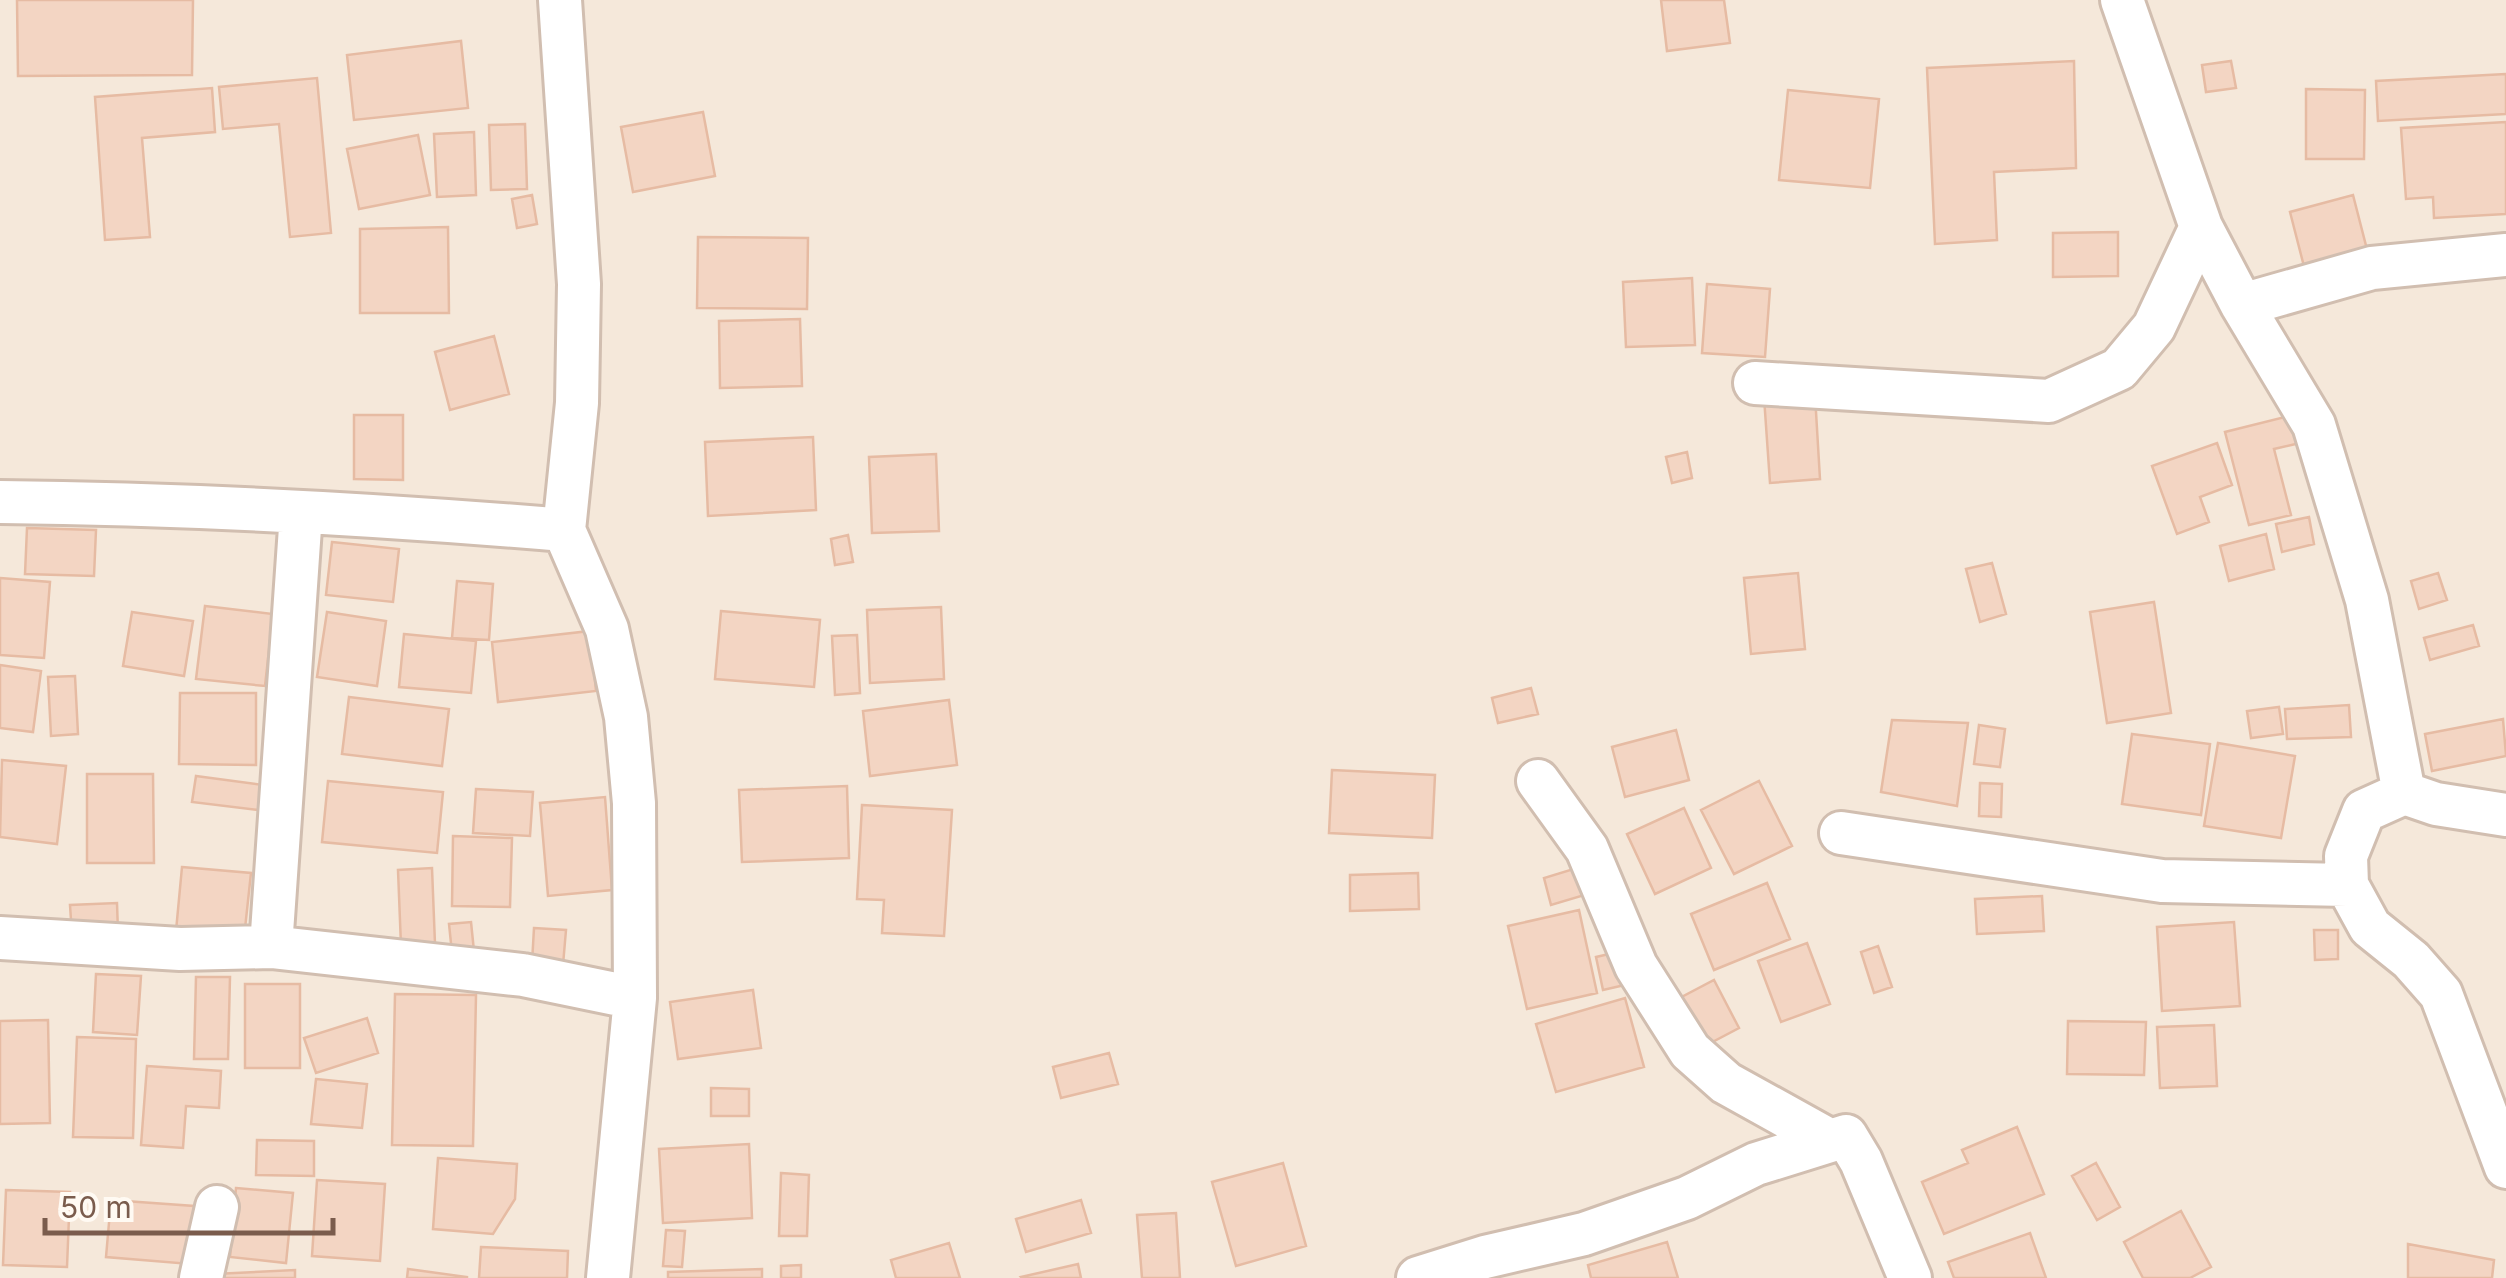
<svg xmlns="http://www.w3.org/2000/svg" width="2506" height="1278" font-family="Inter,sans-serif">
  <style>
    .residential { fill: #f5e8da }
    .building { fill: #f3d5c3; stroke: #e6bba3; stroke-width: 2.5 }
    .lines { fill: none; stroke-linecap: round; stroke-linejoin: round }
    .street-casing { stroke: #d1beb0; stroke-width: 48 }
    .street { stroke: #fff; stroke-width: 42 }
  </style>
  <rect width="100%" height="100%" fill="#fdf6ec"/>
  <path class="residential" d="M 0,0 L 2506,0 L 2506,1278 L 0,1278 Z"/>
  <path class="building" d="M 17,0 L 193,0 L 192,75 L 18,76 Z
    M 1661,0 L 1724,0 L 1730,43 L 1667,51 Z
    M 461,41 L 468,108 L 354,120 L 347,55 Z
    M 2074,61 L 2076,168 L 1994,172 L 1997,240 L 1935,244 L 1927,68 Z
    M 2231,61 L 2236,88 L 2206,92 L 2202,65 Z
    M 2506,74 L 2506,114 L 2378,121 L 2376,81 Z
    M 317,78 L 331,233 L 290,237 L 279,124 L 223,129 L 219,87 Z
    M 212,88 L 215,132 L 142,138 L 150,237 L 105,240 L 95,97 Z
    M 2306,89 L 2365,90 L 2364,159 L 2306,159 Z
    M 1788,90 L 1879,99 L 1870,188 L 1779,180 Z
    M 703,112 L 715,176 L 633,192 L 621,127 Z
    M 2506,122 L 2506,214 L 2434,218 L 2433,197 L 2406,199 L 2401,128 Z
    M 525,124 L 527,189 L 491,190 L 489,125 Z
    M 474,132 L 476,195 L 437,197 L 434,134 Z
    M 418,135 L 430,195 L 359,209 L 347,149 Z
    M 532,195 L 537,224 L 517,228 L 512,199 Z
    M 2353,195 L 2371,265 L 2308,282 L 2290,212 Z
    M 448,227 L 449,313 L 360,313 L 360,229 Z
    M 2118,232 L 2118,276 L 2053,277 L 2053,233 Z
    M 698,237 L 808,238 L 807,309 L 697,308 Z
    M 1692,278 L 1695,345 L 1626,347 L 1623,282 Z
    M 1707,284 L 1770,289 L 1765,357 L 1702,353 Z
    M 800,319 L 802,386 L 720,388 L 719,321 Z
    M 494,336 L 509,394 L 450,410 L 435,352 Z
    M 1815,395 L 1820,479 L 1770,483 L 1764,397 Z
    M 354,415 L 403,415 L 403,480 L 354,479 Z
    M 2293,415 L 2300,443 L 2274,449 L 2291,515 L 2249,525 L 2225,432 Z
    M 813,437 L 816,510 L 708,516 L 705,442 Z
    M 2217,443 L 2232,485 L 2200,497 L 2209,522 L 2177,534 L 2152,466 Z
    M 1687,452 L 1692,478 L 1672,483 L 1666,457 Z
    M 936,454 L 939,531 L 872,533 L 869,457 Z
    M 2309,517 L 2314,544 L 2282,552 L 2276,524 Z
    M 27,528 L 96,530 L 94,576 L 25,574 Z
    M 2266,534 L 2274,569 L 2229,581 L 2220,546 Z
    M 848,535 L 853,562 L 835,565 L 831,539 Z
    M 332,542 L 399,549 L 393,602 L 326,595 Z
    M 1992,563 L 2006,614 L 1980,622 L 1966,569 Z
    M 1798,573 L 1805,649 L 1751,654 L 1744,578 Z
    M 2438,573 L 2447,600 L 2419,609 L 2411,581 Z
    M 0,578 L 50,582 L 44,658 L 0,655 Z
    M 457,581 L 493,584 L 489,640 L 452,638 Z
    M 2154,602 L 2171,713 L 2107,723 L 2090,612 Z
    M 205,606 L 273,614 L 265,686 L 196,679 Z
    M 941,607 L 944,679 L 870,683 L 867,610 Z
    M 721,611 L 820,620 L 814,687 L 715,679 Z
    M 132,612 L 193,621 L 184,676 L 123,666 Z
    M 327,612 L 386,621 L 377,686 L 317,677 Z
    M 2473,625 L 2479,646 L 2430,660 L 2424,638 Z
    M 590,631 L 596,691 L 498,702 L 492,642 Z
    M 404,634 L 476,641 L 471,693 L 399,687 Z
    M 857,635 L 860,693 L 835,695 L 832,636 Z
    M 0,665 L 41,671 L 33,732 L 0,728 Z
    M 75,676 L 78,734 L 51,736 L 48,677 Z
    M 1531,688 L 1538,714 L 1498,723 L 1492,698 Z
    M 180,693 L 256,693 L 256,765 L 179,764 Z
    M 349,697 L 449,709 L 442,766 L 342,754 Z
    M 949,700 L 957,765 L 870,776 L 863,711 Z
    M 2349,705 L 2351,737 L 2287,739 L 2285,709 Z
    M 2279,707 L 2283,734 L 2251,738 L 2247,711 Z
    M 2503,719 L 2506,756 L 2432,771 L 2425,734 Z
    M 1892,720 L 1968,723 L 1957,806 L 1881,792 Z
    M 1979,725 L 2005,729 L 2000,767 L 1974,764 Z
    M 1676,730 L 1689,780 L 1625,797 L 1612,747 Z
    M 2132,734 L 2210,744 L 2201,815 L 2122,804 Z
    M 2218,743 L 2295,756 L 2281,838 L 2204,826 Z
    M 2,760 L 66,766 L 57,844 L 0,837 Z
    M 1332,770 L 1435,775 L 1432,838 L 1329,833 Z
    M 87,774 L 153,774 L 154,863 L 87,863 Z
    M 196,776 L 263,785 L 259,810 L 192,802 Z
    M 328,781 L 443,792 L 437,853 L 322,842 Z
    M 1759,781 L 1792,846 L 1734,874 L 1701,810 Z
    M 1980,783 L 2002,784 L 2001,817 L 1979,816 Z
    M 847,786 L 849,858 L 742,862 L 739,790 Z
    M 476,789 L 533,792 L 530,836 L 473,833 Z
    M 605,797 L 612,890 L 548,896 L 540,803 Z
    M 862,805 L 952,810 L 944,936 L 882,933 L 884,900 L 857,899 Z
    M 1684,808 L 1711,868 L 1655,894 L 1627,834 Z
    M 453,836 L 512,838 L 510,907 L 452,906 Z
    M 182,867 L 251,873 L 244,938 L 176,931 Z
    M 1580,867 L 1588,894 L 1551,905 L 1544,878 Z
    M 432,868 L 435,944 L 401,946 L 398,870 Z
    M 1418,873 L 1419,909 L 1350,911 L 1350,875 Z
    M 1767,883 L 1790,939 L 1714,970 L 1691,914 Z
    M 2042,896 L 2044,931 L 1977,934 L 1975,899 Z
    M 117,903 L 118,932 L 72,935 L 70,905 Z
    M 1579,910 L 1597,993 L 1527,1009 L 1508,926 Z
    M 471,922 L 474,951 L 452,953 L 449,924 Z
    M 2234,922 L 2240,1006 L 2162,1011 L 2157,927 Z
    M 534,928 L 566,930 L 563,965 L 532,963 Z
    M 2314,930 L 2338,930 L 2338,959 L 2315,960 Z
    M 1807,943 L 1830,1004 L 1781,1022 L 1758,961 Z
    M 1878,946 L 1892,987 L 1874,993 L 1861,952 Z
    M 1622,951 L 1629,984 L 1603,990 L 1596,957 Z
    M 96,974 L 141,976 L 137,1035 L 93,1032 Z
    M 196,977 L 230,977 L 228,1059 L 194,1059 Z
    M 1714,980 L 1739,1028 L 1699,1049 L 1674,1001 Z
    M 245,984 L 300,984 L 300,1068 L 245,1068 Z
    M 753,990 L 761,1048 L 678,1059 L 670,1002 Z
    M 395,994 L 476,995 L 473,1146 L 392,1145 Z
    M 1625,998 L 1644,1067 L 1556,1092 L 1536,1024 Z
    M 367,1018 L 378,1053 L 316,1073 L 304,1038 Z
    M 48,1020 L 50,1123 L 0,1124 L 0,1021 Z
    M 2068,1021 L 2146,1022 L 2144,1075 L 2067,1074 Z
    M 2214,1025 L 2217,1086 L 2160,1088 L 2157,1027 Z
    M 77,1037 L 136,1039 L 133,1138 L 73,1137 Z
    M 1109,1053 L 1118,1084 L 1061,1098 L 1053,1067 Z
    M 147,1066 L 221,1071 L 219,1108 L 186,1106 L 183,1148 L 141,1145 Z
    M 316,1079 L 367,1084 L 362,1128 L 311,1124 Z
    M 711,1088 L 749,1089 L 749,1116 L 711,1116 Z
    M 2017,1127 L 2044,1194 L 1944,1234 L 1922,1182 L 1968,1163 L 1962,1150 Z
    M 257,1140 L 314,1141 L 314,1176 L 256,1175 Z
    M 749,1144 L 752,1218 L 663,1223 L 659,1149 Z
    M 438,1158 L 517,1164 L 515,1199 L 493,1234 L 433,1229 Z
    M 1283,1163 L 1306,1246 L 1236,1266 L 1212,1182 Z
    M 2096,1163 L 2120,1207 L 2097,1220 L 2072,1176 Z
    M 781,1173 L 809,1175 L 807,1236 L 779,1236 Z
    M 317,1180 L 385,1184 L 380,1261 L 312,1256 Z
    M 236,1188 L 293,1193 L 286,1263 L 230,1257 Z
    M 6,1190 L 70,1192 L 67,1267 L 3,1265 Z
    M 111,1200 L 194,1206 L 190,1264 L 106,1257 Z
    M 1081,1200 L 1091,1233 L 1026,1252 L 1016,1219 Z
    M 2181,1211 L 2211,1267 L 2190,1278 L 2143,1278 L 2124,1242 Z
    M 1176,1213 L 1180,1278 L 1142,1278 L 1137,1215 Z
    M 666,1230 L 685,1231 L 682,1267 L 663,1266 Z
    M 2030,1233 L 2046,1278 L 1954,1278 L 1948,1262 Z
    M 1667,1242 L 1678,1278 L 1591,1278 L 1588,1265 Z
    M 949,1243 L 960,1278 L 896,1278 L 891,1260 Z
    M 2408,1244 L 2494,1260 L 2492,1278 L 2408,1278 Z
    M 481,1247 L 568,1251 L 567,1278 L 479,1278 Z
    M 1078,1264 L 1081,1278 L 1022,1278 L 1021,1277 Z
    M 801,1265 L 801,1278 L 781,1278 L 781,1266 Z
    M 408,1269 L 467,1277 L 467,1278 L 407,1278 Z
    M 762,1269 L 762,1278 L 668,1278 L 668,1272 Z
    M 295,1270 L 295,1278 L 215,1278 L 215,1274 Z"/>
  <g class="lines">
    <g class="street-casing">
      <path id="street" d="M 560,0 L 579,284 L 577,403 L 564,530 L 607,629 L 626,717 L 634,803 L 635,998 L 608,1278
        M 2122,0 L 2201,227 L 2242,305 L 2314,425 L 2367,600 L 2404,793
        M 2242,305 L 2372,268 L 2506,255
        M 1755,383 L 2049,401 L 2119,369 L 2154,327 L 2201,227
        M 0,502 C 188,504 376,514 564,530
        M 1538,781 L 1587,849 L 1636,966 L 1690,1051 L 1726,1083 L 1829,1140
        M 2506,815 L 2436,804 L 2404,793 L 2364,811 L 2346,856 L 2347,885 L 2370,927 L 2411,960 L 2441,994 L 2506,1167
        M 1841,833 L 2162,881 L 2347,885
        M 0,938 L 180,949 L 271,947 L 523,975 L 635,998
        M 271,947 L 301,513
        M 201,1278 L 217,1207
        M 1418,1278 L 1485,1257 L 1584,1234 L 1687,1198 L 1756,1164 L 1846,1136 L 1861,1161 L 1910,1278"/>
    </g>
    <use href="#street" class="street"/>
  </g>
  <path d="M45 1218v15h288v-15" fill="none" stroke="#7a5c4d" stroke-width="5"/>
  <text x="60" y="1218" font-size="30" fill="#7a5c4d" stroke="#fffaf3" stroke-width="8" paint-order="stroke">50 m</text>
</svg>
